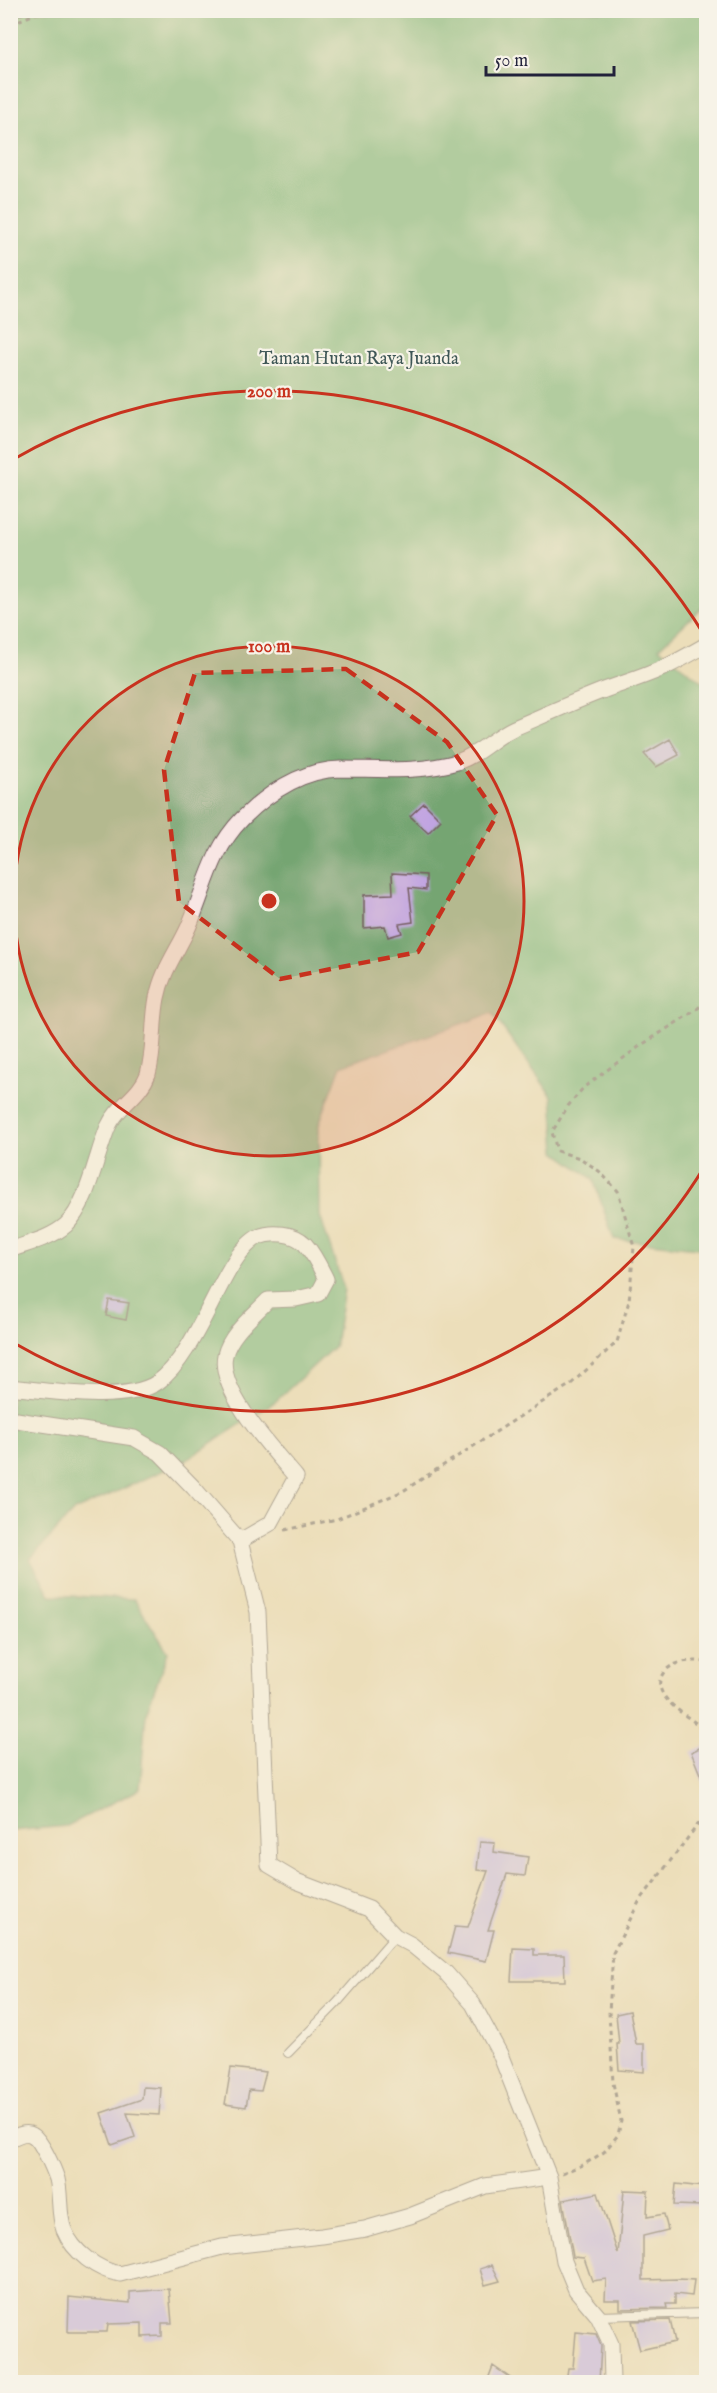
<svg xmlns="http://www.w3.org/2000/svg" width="717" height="2393" font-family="'IM FELL English',serif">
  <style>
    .forest { fill: #6bb67e; stroke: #466c5c; stroke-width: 1.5 }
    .building { fill: #c0b4fd }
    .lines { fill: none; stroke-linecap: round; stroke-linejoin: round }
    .service-casing { stroke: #696467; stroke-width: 10 }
    .minor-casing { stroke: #696467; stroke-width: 17 }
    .path { stroke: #696467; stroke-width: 3; stroke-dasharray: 4.5 4.5; stroke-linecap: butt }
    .service { stroke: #fff; stroke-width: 8 }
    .minor { stroke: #fff; stroke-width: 15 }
    .marked { fill: none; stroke: #c8321e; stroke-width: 4.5; stroke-dasharray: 12 8; stroke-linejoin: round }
    .ring { fill: none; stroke: #c8321e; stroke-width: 3 }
    .labels { text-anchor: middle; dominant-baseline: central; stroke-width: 4.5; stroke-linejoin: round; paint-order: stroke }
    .park-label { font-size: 18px; fill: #3f5756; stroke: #f7f3e8 }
    .centre { fill: #c8321e; stroke: #f7f3e8; stroke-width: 3 }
    .ring-label { font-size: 18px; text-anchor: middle; font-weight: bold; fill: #c8321e; stroke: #f7f3e8; stroke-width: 4.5; stroke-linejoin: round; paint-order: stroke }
  </style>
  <rect width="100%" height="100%" fill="#f7f3e8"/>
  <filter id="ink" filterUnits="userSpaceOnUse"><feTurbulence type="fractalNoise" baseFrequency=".0167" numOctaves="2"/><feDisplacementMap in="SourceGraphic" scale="12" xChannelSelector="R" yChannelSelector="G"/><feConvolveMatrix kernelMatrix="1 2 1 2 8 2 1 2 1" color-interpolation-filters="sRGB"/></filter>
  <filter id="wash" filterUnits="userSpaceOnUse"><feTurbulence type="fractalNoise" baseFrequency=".008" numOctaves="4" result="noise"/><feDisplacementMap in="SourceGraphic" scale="24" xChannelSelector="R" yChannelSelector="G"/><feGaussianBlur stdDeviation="1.35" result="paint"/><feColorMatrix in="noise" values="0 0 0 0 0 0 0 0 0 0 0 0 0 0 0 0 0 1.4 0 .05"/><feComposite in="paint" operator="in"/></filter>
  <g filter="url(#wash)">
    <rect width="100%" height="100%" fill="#ecdeba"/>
    <path class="forest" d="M 11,11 L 706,11 L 706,604 L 659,648 L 706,685 L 706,1249 L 614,1239 L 593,1179 L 556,1152 L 552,1096 L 492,1013 L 341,1066 L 319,1124 L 320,1216 L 344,1289 L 335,1346 L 276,1401 L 186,1460 L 74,1511 L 30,1559 L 50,1595 L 134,1599 L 168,1652 L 146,1713 L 140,1789 L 67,1826 L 11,1831 Z"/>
    <g id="blocks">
      <path class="building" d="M 670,739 L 679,755 L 656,767 L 644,754 Z
        M 424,803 L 441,820 L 428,833 L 410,816 Z
        M 392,873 L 426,875 L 426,890 L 409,888 L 413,922 L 399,924 L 402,933 L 388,937 L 385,926 L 364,928 L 364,895 L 393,894 Z
        M 109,1300 L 129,1303 L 126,1320 L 106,1316 Z
        M 706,1745 L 706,1789 L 691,1752 Z
        M 480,1842 L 495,1843 L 494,1852 L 528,1857 L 525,1876 L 507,1874 L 488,1930 L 494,1930 L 486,1961 L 448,1953 L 455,1926 L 468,1927 L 488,1871 L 477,1870 Z
        M 513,1948 L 534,1949 L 534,1955 L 564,1955 L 565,1981 L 511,1981 Z
        M 630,2011 L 636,2044 L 644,2044 L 644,2072 L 619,2070 L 617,2044 L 619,2044 L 616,2014 Z
        M 231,2068 L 266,2072 L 261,2091 L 249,2090 L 246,2107 L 225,2104 Z
        M 143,2087 L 161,2088 L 159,2115 L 127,2113 L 135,2137 L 112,2145 L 101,2113 L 142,2099 Z
        M 676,2184 L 704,2187 L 703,2206 L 674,2205 Z
        M 624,2190 L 648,2191 L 647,2217 L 664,2214 L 668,2230 L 643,2236 L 643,2280 L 679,2279 L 694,2280 L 692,2296 L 675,2294 L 675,2304 L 666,2304 L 667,2308 L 620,2309 L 620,2300 L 605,2300 L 606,2279 L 592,2281 L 584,2258 L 573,2257 L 563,2200 L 598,2193 L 618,2254 Z
        M 492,2265 L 500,2281 L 485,2285 L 480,2269 Z
        M 169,2289 L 172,2323 L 162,2323 L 162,2336 L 142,2337 L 142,2323 L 108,2324 L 107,2332 L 68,2332 L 69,2297 L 130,2303 L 130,2292 Z
        M 670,2320 L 675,2342 L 640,2350 L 632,2321 Z
        M 576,2332 L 596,2334 L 601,2346 L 599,2382 L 566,2382 L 568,2368 L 573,2368 Z
        M 493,2366 L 516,2382 L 487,2382 Z"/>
    </g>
  </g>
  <g filter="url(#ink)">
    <use href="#blocks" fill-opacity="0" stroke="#696467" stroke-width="1.5"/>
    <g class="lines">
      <g class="service-casing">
        <path id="service" d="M 288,2053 L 337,2003 L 395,1936
          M 598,2316 L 706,2313"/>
      </g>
      <g class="minor-casing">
        <path id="minor" d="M 10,1250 C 29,1243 51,1238 66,1225 C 88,1204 96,1155 108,1127 C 117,1106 140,1096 148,1074 C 155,1049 152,1023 157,998 C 162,971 177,952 188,928 C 206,888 210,852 242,819 C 268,793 302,770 340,769 C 379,769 419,773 457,762 C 479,755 494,737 514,728 C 542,716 571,703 599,692 C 620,684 641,678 661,669 C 677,662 692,653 706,645
          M 10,1387 C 48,1391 127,1404 158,1382 C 191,1359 214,1289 238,1256 C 242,1250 252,1240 258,1237 C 272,1231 294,1233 305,1244 C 314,1254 320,1267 326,1279 L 318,1294 L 296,1299 L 268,1300 C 253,1316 230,1334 225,1355 C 217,1391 274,1451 296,1477 L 271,1523 L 240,1541
          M 10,1419 L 134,1438 L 160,1453 L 193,1487 L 240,1541 L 258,1612 L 269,1865 L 296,1881 L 369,1909 L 395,1936 L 412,1945 L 446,1973 L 473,2004 L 500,2054 L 549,2177
          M 10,2139 C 16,2136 26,2131 32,2135 C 41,2139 54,2170 57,2179 C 61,2195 58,2214 64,2230 C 73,2252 97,2270 120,2274 L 222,2247 L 322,2236 L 365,2229 L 410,2216 L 485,2186 L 549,2177 L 564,2261 L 576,2290 L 598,2316 L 611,2344 L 612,2382"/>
      </g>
      <path class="path" d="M 10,15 L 38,12
        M 10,24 L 45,10
        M 285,1530 L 337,1519 L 403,1491 L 571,1384 L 617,1342 L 629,1301 L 634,1247 L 618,1191 L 599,1171 L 580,1158 L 557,1151 L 552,1132 L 568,1106 L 584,1087 L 640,1046 L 696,1010 L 706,1001
        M 706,1662 C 694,1660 677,1660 666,1670 C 645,1691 682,1713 696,1723 C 700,1727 703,1733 706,1739
        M 562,2173 L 583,2165 L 604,2152 L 618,2135 L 621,2121 L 613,2083 L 609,2012 L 613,1953 L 639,1902 L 706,1814"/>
      <use href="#service" class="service"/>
      <use href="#minor" class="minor"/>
    </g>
  </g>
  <path d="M0 0H717V2393H0ZM 346,669 L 447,742 L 497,815 L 418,952 L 280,979 L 179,902 L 164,770 L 195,673 Z" fill="#ecdeba" fill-opacity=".55" fill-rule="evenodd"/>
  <path class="marked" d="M 346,669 L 447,742 L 497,815 L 418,952 L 280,979 L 179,902 L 164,770 L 195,673 Z"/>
  <circle cx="269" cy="901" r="255" fill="#c8321e" fill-opacity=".12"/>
  <g class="ring">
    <circle cx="269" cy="901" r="255"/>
    <path d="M706 1164A510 510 0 0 1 14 1343M14 459A510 510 0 0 1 706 638"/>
  </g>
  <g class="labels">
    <g class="park-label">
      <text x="359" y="359">Taman Hutan Raya Juanda</text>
    </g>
  </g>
  <circle cx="269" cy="901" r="9" class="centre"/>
  <g class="ring-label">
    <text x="269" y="397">200 m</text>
    <text x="269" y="652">100 m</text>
  </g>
  <rect width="717" height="2393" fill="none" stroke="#f7f3e8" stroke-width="36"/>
  <path d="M486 66v9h128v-9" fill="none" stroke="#22223b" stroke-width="3"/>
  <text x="495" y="66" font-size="18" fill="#22223b" stroke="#f7f3e8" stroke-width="4.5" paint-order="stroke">50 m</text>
</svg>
